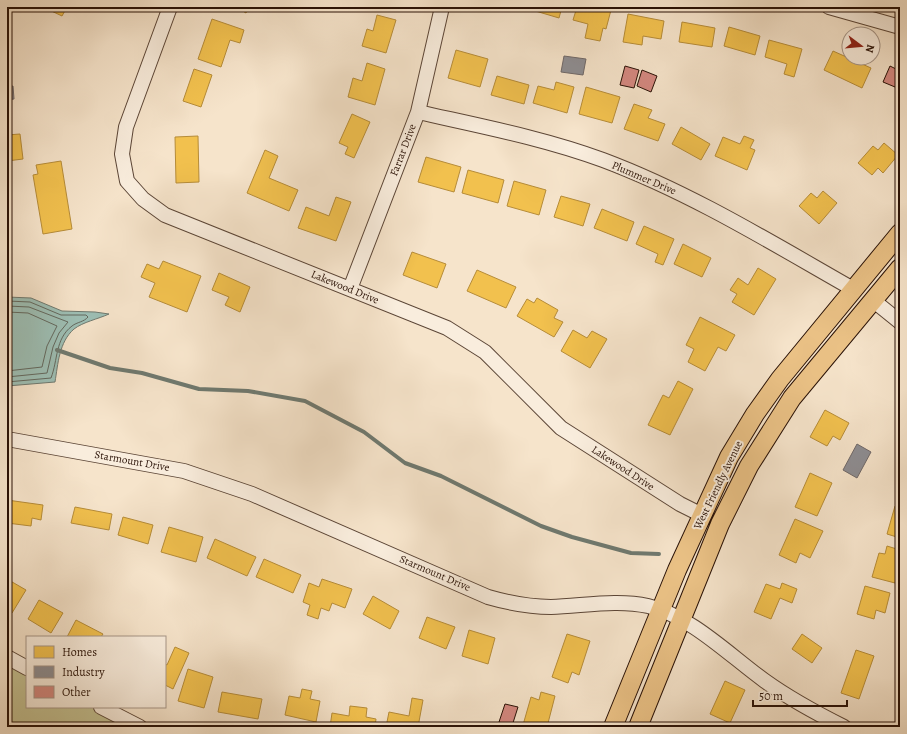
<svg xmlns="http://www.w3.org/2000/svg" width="907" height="734" font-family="Alegreya,serif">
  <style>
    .green { fill: #c4c192; stroke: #76694c }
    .water { fill: #9dbfb5; stroke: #6f796f }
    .homes { fill: #f2c14e; stroke: #b68c38 }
    .industry { fill: #8d8d92; stroke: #6f6868 }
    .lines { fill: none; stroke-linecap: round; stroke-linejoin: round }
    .shore { stroke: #63685e; stroke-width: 1 }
    .stream { stroke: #6f796f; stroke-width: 4 }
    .building { fill: #d48880; stroke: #291106 }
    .minor-casing { stroke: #5c4637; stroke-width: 16 }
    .major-casing { stroke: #291106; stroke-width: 20 }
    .minor { stroke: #f9eddd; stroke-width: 14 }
    .major { stroke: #ebc286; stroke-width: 18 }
    .labels { text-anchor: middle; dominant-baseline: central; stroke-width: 4; stroke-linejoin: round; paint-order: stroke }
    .street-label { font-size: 11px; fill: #291106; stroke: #f9eddd }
  </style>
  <rect width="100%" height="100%" fill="#f6e4cb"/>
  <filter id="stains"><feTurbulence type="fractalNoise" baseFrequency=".005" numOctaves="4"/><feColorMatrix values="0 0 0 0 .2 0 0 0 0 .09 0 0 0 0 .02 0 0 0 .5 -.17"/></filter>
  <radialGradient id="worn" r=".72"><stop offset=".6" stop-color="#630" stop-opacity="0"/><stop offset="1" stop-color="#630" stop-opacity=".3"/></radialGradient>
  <path class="green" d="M 7,661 L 27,672 L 27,707 L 94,707 L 131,727 L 7,727 Z"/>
  <path class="water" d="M 7,297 L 31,298 L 62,311 L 95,312 L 109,314 C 98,319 83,322 74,329 C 59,342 58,364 55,382 L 7,386 Z"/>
  <path class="homes" d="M 43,7 L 67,7 L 62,16 Z
    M 236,7 L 249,7 L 246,13 Z
    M 533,7 L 562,7 L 559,18 L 532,10 Z
    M 577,7 L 598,7 L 611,10 L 606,29 L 603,28 L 600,41 L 585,38 L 588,24 L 573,20 Z
    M 628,14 L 664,21 L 661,39 L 643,36 L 642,45 L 623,42 Z
    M 377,15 L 396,20 L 386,53 L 362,46 L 367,29 L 373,31 Z
    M 212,19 L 244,30 L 240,43 L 230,40 L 221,67 L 198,59 Z
    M 682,22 L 715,28 L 712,47 L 679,42 Z
    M 729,27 L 760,36 L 755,55 L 724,46 Z
    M 769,40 L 802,49 L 794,77 L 784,74 L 787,64 L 765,57 Z
    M 456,50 L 488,59 L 480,87 L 448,78 Z
    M 833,51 L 871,68 L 862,88 L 824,70 Z
    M 367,63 L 385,69 L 375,105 L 348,97 L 353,78 L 362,81 Z
    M 194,69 L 212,75 L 201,107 L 183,101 Z
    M 497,76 L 529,85 L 524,104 L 491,95 Z
    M 556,82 L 574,87 L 567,113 L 533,103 L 538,86 L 554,90 Z
    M 586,87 L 620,97 L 612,123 L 579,114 Z
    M 634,104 L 652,110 L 648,118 L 665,124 L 658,141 L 624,129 Z
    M 352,114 L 370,122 L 354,158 L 345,154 L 348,147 L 339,143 Z
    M 681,127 L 710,144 L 701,160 L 672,144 Z
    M 20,134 L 23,159 L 7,161 L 7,135 Z
    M 198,136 L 199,182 L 176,183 L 175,137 Z
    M 744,136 L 754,140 L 750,148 L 755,150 L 747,170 L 715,156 L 723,137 L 740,144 Z
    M 884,143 L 898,155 L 883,173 L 878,168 L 872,175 L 858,163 L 873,146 L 878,150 Z
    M 265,150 L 278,156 L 269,178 L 298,190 L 289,211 L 247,193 Z
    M 426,157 L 461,167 L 454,192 L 418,182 Z
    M 61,161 L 72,229 L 43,234 L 33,175 L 38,174 L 36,165 Z
    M 468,170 L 504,180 L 498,203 L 462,193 Z
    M 514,181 L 546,190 L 539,215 L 507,206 Z
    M 823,191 L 837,203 L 819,224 L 799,206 L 811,193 L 817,198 Z
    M 561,196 L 590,204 L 583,226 L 554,217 Z
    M 336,197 L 351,202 L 336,241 L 298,228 L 306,207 L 329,216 Z
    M 602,209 L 634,222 L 627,241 L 594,228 Z
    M 644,226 L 674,239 L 663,265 L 655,262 L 658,254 L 636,244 Z
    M 683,244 L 711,258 L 702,277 L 674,264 Z
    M 412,252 L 446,264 L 437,288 L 403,275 Z
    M 163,261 L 201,276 L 187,312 L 149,297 L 155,283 L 141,277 L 147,264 L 159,269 Z
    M 758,268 L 776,279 L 754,315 L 732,302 L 737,294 L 730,290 L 738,278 L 748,285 Z
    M 477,270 L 516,287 L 506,308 L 467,291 Z
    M 219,273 L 250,287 L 240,312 L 225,305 L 229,297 L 212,290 Z
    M 537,298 L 558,310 L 554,318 L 563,322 L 554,337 L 517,316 L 527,299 L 534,303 Z
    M 700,317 L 735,335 L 726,351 L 718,347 L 705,371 L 688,362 L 694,349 L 686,345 Z
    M 573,330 L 587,338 L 592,331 L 607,339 L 590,368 L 561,351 Z
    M 678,381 L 693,389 L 670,435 L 648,425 L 663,395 L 669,398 Z
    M 825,410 L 849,423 L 840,440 L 833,436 L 827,446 L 810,437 Z
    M 810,473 L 832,483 L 817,516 L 795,507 Z
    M 7,500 L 43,505 L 41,520 L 32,518 L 31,526 L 7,523 Z
    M 895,506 L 900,507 L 900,538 L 887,534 Z
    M 75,507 L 112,514 L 109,530 L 71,523 Z
    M 123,517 L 153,525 L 148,544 L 118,535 Z
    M 795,519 L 823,531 L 810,558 L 800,553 L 796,563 L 779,555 Z
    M 169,527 L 203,537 L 196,562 L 161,552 Z
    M 215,539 L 256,557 L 247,576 L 207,558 Z
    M 887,546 L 900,550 L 900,567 L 895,583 L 872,577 L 879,553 L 885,554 Z
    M 264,559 L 301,575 L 293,593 L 256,577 Z
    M 7,579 L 26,590 L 12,613 L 7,610 Z
    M 322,579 L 352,589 L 345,608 L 332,603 L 329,611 L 321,608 L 318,619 L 307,615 L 310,605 L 303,602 L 309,583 L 319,587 Z
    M 782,583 L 797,589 L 792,603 L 780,598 L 771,619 L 754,612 L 766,584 L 780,589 Z
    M 865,586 L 890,593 L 885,613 L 876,610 L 874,619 L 857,614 Z
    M 373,596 L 399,611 L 390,629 L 363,614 Z
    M 39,600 L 63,613 L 51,633 L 28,619 Z
    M 427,617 L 455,627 L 446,649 L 419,638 Z
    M 76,620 L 103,634 L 101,637 L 67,637 Z
    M 469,630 L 495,638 L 488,664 L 462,656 Z
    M 567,634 L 590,641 L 579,675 L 572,672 L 568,683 L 552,677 Z
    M 802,634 L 822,648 L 812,663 L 792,649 Z
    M 175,647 L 189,653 L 173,689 L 165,685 L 165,664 L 167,665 Z
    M 856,650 L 874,656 L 859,699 L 841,693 Z
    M 188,669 L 213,677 L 204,708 L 178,701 Z
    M 725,681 L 745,690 L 730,723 L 710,714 Z
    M 302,689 L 312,691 L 310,699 L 320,701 L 316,722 L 285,715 L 289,696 L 300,698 Z
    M 222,692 L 262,699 L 258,719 L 218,712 Z
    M 541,692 L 555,696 L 547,727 L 523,725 L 531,697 L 539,700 Z
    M 412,698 L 423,700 L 418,727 L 386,727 L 389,712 L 409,716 Z
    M 350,706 L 367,708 L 366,717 L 376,719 L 375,727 L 330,727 L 332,713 L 349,716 Z"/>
  <path class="industry" d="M 564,56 L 586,59 L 583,75 L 561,72 Z
    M 13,86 L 14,99 L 7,100 L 7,87 Z
    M 857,444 L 871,452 L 857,478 L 843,470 Z"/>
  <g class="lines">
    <path class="shore" d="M 7,301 L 30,302 L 61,315 L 86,315 L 88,317 C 84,322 77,322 72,326 C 55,339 58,360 51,378 L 7,382
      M 7,306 L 29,307 L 68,322 L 59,333 L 53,347 L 47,373 L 7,377
      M 7,312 L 28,313 L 57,326 L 47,346 L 42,367 L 7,371"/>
    <path class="stream" d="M 57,350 L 110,368 L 142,373 L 199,389 L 248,391 L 305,401 L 364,432 L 405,463 L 441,476 L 541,526 L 572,537 L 631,553 L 659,554"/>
  </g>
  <path class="building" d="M 625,66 L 639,70 L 634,88 L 620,85 Z
    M 890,66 L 900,71 L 900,76 L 895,87 L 883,82 Z
    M 642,70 L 657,76 L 651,92 L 637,86 Z
    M 505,704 L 518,707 L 512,726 L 499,722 Z"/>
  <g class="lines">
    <g class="minor-casing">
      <path id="minor" d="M 170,7 L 126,127 L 122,154 L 127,181 L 143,199 L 165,215 L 447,328 L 485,352 L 561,428 L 680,504 L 702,515
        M 829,7 L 900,27
        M 418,112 C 480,126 543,138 603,160 C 691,193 772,243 853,289
        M 350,289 L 418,112 L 442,7
        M 874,301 L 900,322
        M 7,439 L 184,471 L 252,494 L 488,597 C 509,603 529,607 551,607 C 583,606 617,599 648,606 C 691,616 729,655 765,681 C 790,699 816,713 844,727
        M 7,657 L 27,668
        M 101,707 L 140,727"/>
    </g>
    <g class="major-casing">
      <path id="major" d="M 613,727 L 677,570 L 729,457 L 755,414 L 780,379 L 900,233
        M 638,727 L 720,524 L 749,466 L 792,398 L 900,268"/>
    </g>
    <use href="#minor" class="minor"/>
    <use href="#major" class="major"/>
  </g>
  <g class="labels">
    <g class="street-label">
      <text transform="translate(403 150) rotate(-69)">Farrar Drive</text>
      <text transform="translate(644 178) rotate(23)">Plummer Drive</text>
      <text transform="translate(345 287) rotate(22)">Lakewood Drive</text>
      <text transform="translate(132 461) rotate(10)">Starmount Drive</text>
      <text transform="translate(623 468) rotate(33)">Lakewood Drive</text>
      <text transform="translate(718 485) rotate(-64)">West Friendly Avenue</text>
      <text transform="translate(435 573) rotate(23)">Starmount Drive</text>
    </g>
  </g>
  <rect width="907" height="734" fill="none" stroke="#f6e4cb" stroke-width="24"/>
  <rect x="8" y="8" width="891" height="718" fill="none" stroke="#291106" stroke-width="2"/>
  <rect x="12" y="12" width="883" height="710" fill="none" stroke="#291106"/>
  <rect x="26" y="636" width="140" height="72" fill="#f9eddd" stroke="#a69587"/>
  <rect x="34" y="646" width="20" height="12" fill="#f2c14e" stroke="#a69587"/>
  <text x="62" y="656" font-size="12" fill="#291106">Homes</text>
  <rect x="34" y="666" width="20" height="12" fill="#8d8d92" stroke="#a69587"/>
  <text x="62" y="676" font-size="12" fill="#291106">Industry</text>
  <rect x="34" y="686" width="20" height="12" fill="#d48880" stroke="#a69587"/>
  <text x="62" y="696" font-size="12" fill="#291106">Other</text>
  <g transform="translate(861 46) rotate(106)"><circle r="19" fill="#f9eddd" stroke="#a69587"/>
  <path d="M0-3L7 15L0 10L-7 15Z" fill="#8f2418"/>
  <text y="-6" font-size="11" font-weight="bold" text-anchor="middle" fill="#291106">N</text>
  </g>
  <path d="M753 700v6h94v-6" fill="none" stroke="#291106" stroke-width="2"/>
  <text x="759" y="700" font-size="12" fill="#291106" stroke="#f9eddd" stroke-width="3" paint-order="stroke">50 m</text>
  <rect width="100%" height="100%" filter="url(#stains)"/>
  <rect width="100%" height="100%" fill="url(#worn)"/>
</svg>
